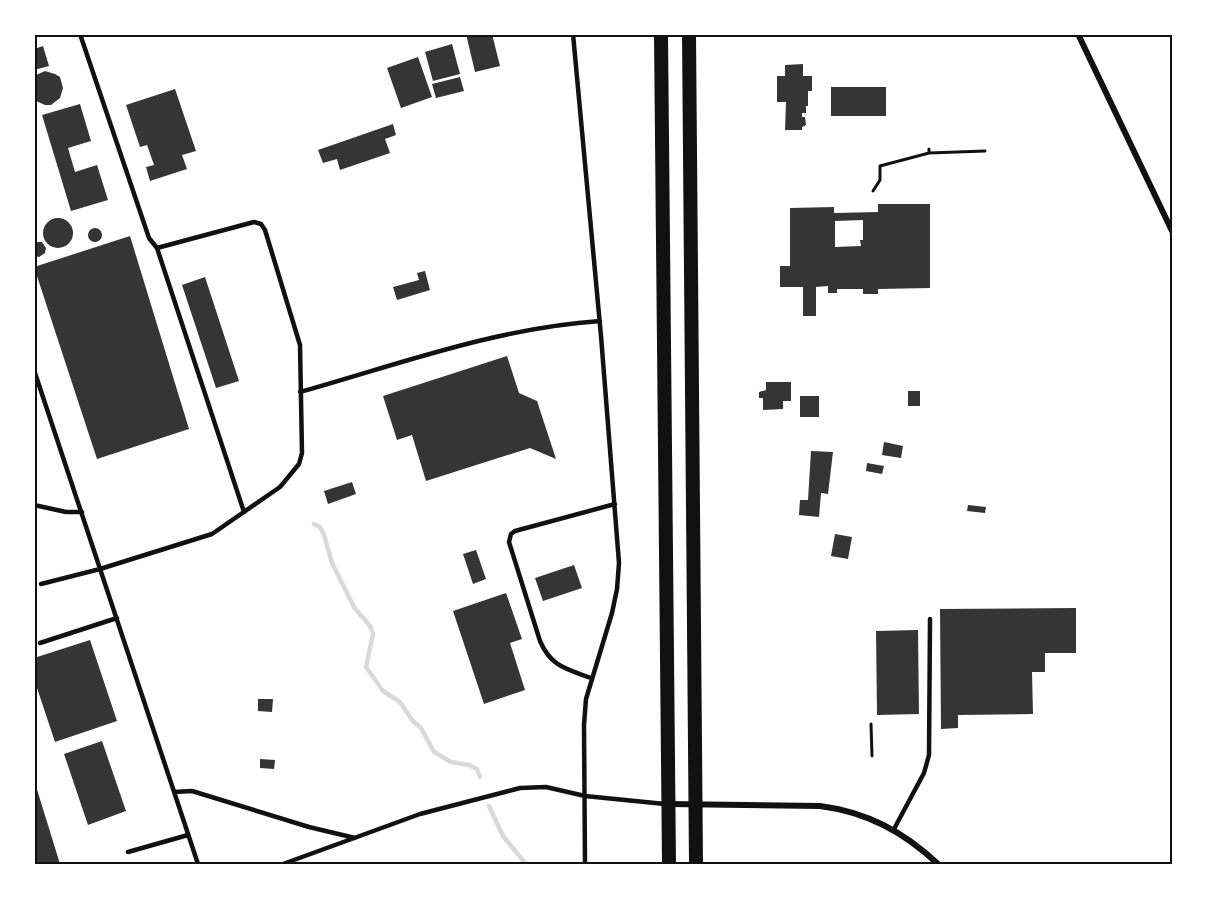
<svg xmlns="http://www.w3.org/2000/svg" width="1207" height="899" font-family="Overpass,sans-serif">
  <style>
    .lines { fill: none; stroke-linecap: round; stroke-linejoin: round }
    .stream { stroke: #d9d9d9; stroke-width: 4.5 }
    .building { fill: #353535; fill-rule: evenodd }
    .path { stroke: #111; stroke-width: 3 }
    .service { stroke: #111; stroke-width: 4.5 }
    .minor { stroke: #111; stroke-width: 6 }
    .trunk { stroke: #111; stroke-width: 14 }
    .neatline { fill: none; stroke: #111; stroke-width: 2 }
  </style>
  <rect width="100%" height="100%" fill="#fff"/>
  <g class="lines">
    <path class="stream" d="M 314,524 L 320,527 L 324,535 L 332,563 L 354,607 L 370,626 L 373,634 L 366,667 L 383,691 L 400,702 L 412,720 L 421,728 L 434,752 L 451,762 L 469,765 L 477,769 L 480,777
      M 489,806 L 503,836 L 526,864"/>
  </g>
  <path class="building" d="M 466,34 L 492,34 L 500,66 L 475,72 Z
    M 452,44 L 460,74 L 433,81 L 425,52 Z
    M 43,46 L 49,66 L 34,70 L 34,49 Z
    M 418,57 L 432,97 L 401,108 L 387,68 Z
    M 803,64 L 803,76 L 812,76 L 812,91 L 808,91 L 808,106 L 806,106 L 806,113 L 802,113 L 802,117 L 805,117 L 806,125 L 802,127 L 802,130 L 785,130 L 786,102 L 777,102 L 777,76 L 785,76 L 785,65 Z
    M 45,71 L 55,74 L 60,77 L 63,88 L 60,98 L 51,105 L 45,105 L 34,100 L 34,76 Z
    M 460,77 L 464,91 L 436,98 L 432,84 Z
    M 831,87 L 886,87 L 886,116 L 831,116 Z
    M 175,89 L 196,151 L 182,155 L 187,169 L 150,181 L 146,167 L 154,165 L 147,145 L 140,147 L 126,105 Z
    M 80,104 L 91,141 L 68,148 L 75,172 L 97,165 L 108,200 L 71,211 L 42,115 Z
    M 393,124 L 396,135 L 385,139 L 390,153 L 340,170 L 337,159 L 323,163 L 318,150 Z
    M 878,204 L 930,204 L 930,288 L 878,289 L 878,294 L 863,294 L 863,289 L 837,289 L 837,293 L 828,293 L 828,286 L 816,287 L 816,316 L 803,316 L 803,287 L 780,287 L 780,266 L 790,266 L 790,208 L 834,207 L 834,213 L 878,212 ZM 863,220 L 863,240 L 860,240 L 861,246 L 835,247 L 835,221 Z
    M43 233a15 15 0 1 1 30 0a15 15 0 1 1-30 0Z
    M88 235a7 7 0 1 1 14 0a7 7 0 1 1-14 0Z
    M 130,236 L 189,429 L 97,459 L 34,267 Z
    M 37,242 L 42,242 L 46,248 L 45,253 L 39,257 L 34,256 L 34,243 Z
    M 425,271 L 430,290 L 397,300 L 393,287 L 419,280 L 417,273 Z
    M 205,277 L 239,381 L 216,388 L 182,285 Z
    M 507,356 L 519,393 L 537,401 L 556,459 L 530,448 L 426,481 L 412,435 L 397,440 L 383,396 Z
    M 766,382 L 791,382 L 791,401 L 783,401 L 783,409 L 763,410 L 763,398 L 759,398 L 759,392 L 766,390 Z
    M 908,391 L 920,391 L 920,406 L 908,406 Z
    M 800,396 L 819,396 L 819,417 L 800,417 Z
    M 884,442 L 903,446 L 901,458 L 882,455 Z
    M 811,451 L 833,452 L 828,494 L 821,493 L 819,517 L 799,515 L 800,500 L 808,500 Z
    M 867,463 L 884,466 L 882,474 L 866,471 Z
    M 352,482 L 356,494 L 328,504 L 324,491 Z
    M 968,505 L 986,507 L 985,513 L 967,511 Z
    M 835,534 L 852,537 L 848,559 L 831,556 Z
    M 476,550 L 486,579 L 473,584 L 463,554 Z
    M 574,565 L 582,588 L 543,601 L 535,578 Z
    M 506,593 L 522,639 L 510,643 L 525,690 L 484,704 L 453,611 Z
    M 1076,608 L 1076,653 L 1045,653 L 1045,672 L 1032,672 L 1033,714 L 958,715 L 958,728 L 941,729 L 940,609 Z
    M 918,630 L 919,714 L 877,715 L 876,631 Z
    M 90,640 L 117,721 L 55,742 L 34,679 L 34,658 Z
    M 258,699 L 273,699 L 272,712 L 258,711 Z
    M 102,741 L 126,811 L 88,825 L 64,754 Z
    M 260,759 L 275,760 L 274,769 L 260,768 Z
    M 34,783 L 35,783 L 60,864 L 34,864 Z"/>
  <g class="lines">
    <path class="path" d="M 929,153 L 985,151
      M 873,191 L 880,180 L 880,166 L 929,153 L 929,149
      M 871,724 L 872,756"/>
    <path class="service" d="M 573,34 L 601,336 L 619,563 L 617,589 L 612,613 L 586,699 L 584,725 L 585,864
      M 157,248 L 244,512
      M 34,370 L 198,864
      M 300,392 C 399,364 497,328 600,321
      M 34,505 L 66,512 L 82,512
      M 41,584 L 100,569 L 212,534 L 280,487 L 299,464 L 302,453 L 300,345 L 265,230 L 261,224 L 254,222 L 157,248 L 149,238 L 80,34
      M 40,643 L 117,618
      M 591,678 C 567,669 551,667 540,641 L 509,542 L 511,534 L 515,531 L 615,504
      M 174,792 L 192,791 L 309,827 L 355,838
      M 894,829 L 924,773 L 929,755 L 930,619
      M 128,852 L 188,835
      M 283,864 L 420,814 L 520,788 L 546,787 L 585,796 L 665,804"/>
    <path class="minor" d="M 1078,34 L 1172,231
      M 669,804 L 820,806 C 867,812 904,832 938,864"/>
    <path class="trunk" d="M 661,34 L 669,864
      M 689,34 L 696,864"/>
  </g>
  <rect width="1207" height="899" fill="none" stroke="#ffffff" stroke-width="72"/>
  <rect x="36" y="36" width="1135" height="827" class="neatline"/>
</svg>
